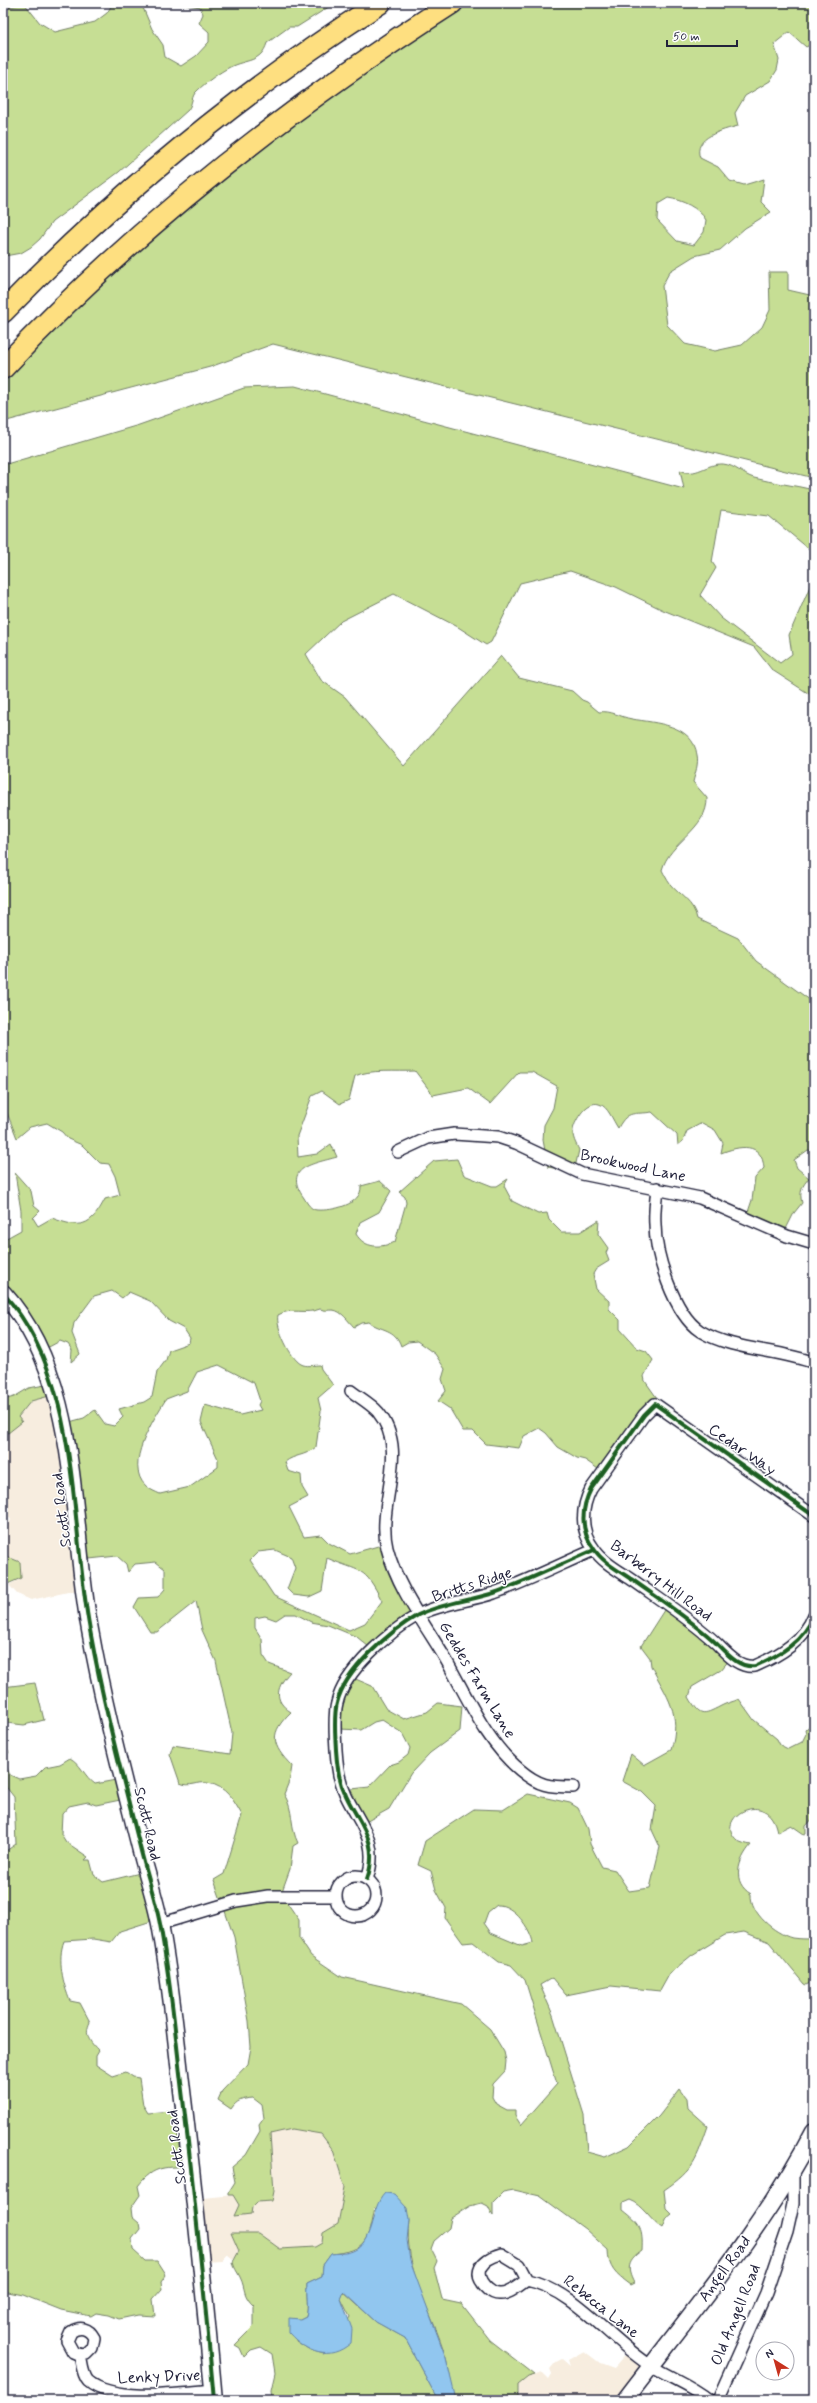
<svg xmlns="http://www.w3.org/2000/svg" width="817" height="2403" font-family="Mynerve,sans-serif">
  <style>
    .built { fill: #f7eddf }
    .green { fill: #c6de94; stroke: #748068; fill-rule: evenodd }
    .water { fill: #91c6ef; stroke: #6584a7 }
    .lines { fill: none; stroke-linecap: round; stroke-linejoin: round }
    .street-casing { stroke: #22223b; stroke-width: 14 }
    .secondary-casing { stroke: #22223b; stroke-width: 19 }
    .highway-casing { stroke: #22223b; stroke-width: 24 }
    .street { stroke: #fff; stroke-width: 11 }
    .secondary { stroke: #fff; stroke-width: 16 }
    .highway { stroke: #fedf80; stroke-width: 21 }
    .cycleway-casing { stroke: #fff; stroke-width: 6 }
    .cycleway { stroke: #1b5e20; stroke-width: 4 }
    .labels { text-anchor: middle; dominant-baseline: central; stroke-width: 3; stroke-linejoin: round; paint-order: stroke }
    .street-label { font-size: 16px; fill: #22223b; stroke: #fff }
  </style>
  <rect width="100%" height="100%" fill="#fff"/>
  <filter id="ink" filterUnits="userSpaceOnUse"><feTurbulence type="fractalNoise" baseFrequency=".025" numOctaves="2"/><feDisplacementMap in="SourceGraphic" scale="8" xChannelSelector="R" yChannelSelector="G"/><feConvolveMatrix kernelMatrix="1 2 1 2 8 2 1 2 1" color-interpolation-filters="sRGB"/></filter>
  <g filter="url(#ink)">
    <path class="built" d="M 53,1395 L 82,1589 L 31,1600 L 17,1594 L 9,1585 L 21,1578 L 20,1562 L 3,1555 L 3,1531 L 11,1520 L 3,1508 L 3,1437 L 21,1422 L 18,1417 L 31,1401 Z
      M 292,2129 L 321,2134 L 333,2150 L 345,2187 L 338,2224 L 323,2233 L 322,2243 L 315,2247 L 280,2249 L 258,2233 L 232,2233 L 239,2251 L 237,2257 L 233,2259 L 227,2254 L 223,2261 L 204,2262 L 194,2199 L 233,2195 L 239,2205 L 235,2216 L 257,2202 L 272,2201 L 274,2191 L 270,2134 Z
      M 584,2351 L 600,2363 L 614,2368 L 629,2351 L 651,2369 L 628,2400 L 519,2400 L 518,2385 L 528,2377 L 543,2373 L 549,2379 L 552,2374 L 550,2369 L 556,2362 L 562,2359 L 570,2366 L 568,2360 Z"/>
    <path class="green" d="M 24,3 L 40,23 L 55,32 L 95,22 L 107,13 L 113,3 L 141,3 L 152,29 L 163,45 L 165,57 L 181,66 L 196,56 L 209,42 L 209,32 L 199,23 L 203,14 L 200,7 L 174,3 L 335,3 L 297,27 L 289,27 L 267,43 C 261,63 246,59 230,67 C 220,72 206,82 197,91 C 191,96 193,103 188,110 L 119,172 L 52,222 L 40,239 L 31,247 L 21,253 L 5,256 L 3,263 L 3,9 Z
      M 456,3 L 814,3 L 814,43 L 806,47 L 789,32 L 774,44 L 779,60 L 777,70 L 770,81 L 745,96 L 735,113 L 738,126 C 723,130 692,137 700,158 L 718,167 L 730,181 L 744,185 L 764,179 L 761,202 L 771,212 L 745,228 L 720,250 L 694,256 L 670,271 L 662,286 L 667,325 L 685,344 L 715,351 L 742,345 L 762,327 L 770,310 L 769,272 L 788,272 L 788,290 L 814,296 L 814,478 L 273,344 L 210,367 L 3,422 L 3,375 L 173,208 ZM 668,198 C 682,200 699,208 706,220 L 704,232 L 694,245 L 677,241 L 657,220 L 658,204 Z
      M 295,386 L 684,489 L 680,470 C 696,478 706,463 723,464 C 735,465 743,475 754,478 C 773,483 794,485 814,490 L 814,553 L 769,516 L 721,510 L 712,562 L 716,568 L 700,595 L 721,618 L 780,663 L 792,654 L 789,635 L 814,577 L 814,697 L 772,670 L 754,647 L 663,610 L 616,587 L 570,571 L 520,583 L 491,642 L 486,645 L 458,627 L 394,594 L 341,621 L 306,654 L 321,680 L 345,697 L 404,766 L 501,656 L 519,678 L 572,691 L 582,700 L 587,702 L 599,712 C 611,710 620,717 632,719 C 655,723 693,724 697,755 C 699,763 695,774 693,782 L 707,798 C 708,829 669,842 662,870 C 664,874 667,880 670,884 C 680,896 694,902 697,919 L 738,938 L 756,961 L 814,1003 L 814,1151 L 808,1150 L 794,1160 L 797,1168 L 809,1178 C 802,1186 799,1192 802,1203 L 794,1213 L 785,1231 L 746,1218 L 752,1200 L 755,1178 L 764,1168 C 762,1141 739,1146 721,1153 L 723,1143 L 715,1130 L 702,1123 L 687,1131 L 683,1141 L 678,1145 L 677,1135 L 652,1112 C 635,1115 628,1109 618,1128 C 613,1121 608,1106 599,1104 C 587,1100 575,1120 573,1130 C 572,1137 576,1144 579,1150 L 574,1172 L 548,1167 L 543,1140 L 544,1125 L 553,1108 L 557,1086 L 532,1072 L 519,1072 L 490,1104 L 468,1088 L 433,1095 L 415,1071 C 398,1072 369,1069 355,1076 L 349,1100 L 340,1104 L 322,1091 L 312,1096 L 297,1136 L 298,1157 L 317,1154 L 331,1144 L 337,1157 C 313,1164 282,1167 304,1198 C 307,1203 311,1210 317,1210 C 332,1211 362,1205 361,1186 L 380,1181 L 391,1191 L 379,1212 L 360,1222 L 356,1234 C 365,1249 381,1248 395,1242 L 406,1203 L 405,1197 L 399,1192 L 434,1161 L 457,1159 L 464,1175 L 492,1186 L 497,1186 L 508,1179 L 504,1186 L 512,1201 L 538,1214 L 547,1213 L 549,1220 L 561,1232 L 580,1232 L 599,1220 L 598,1234 L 608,1248 L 606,1253 L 609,1261 L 596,1269 L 593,1274 L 596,1289 L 609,1301 L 609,1309 L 620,1320 L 620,1329 L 637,1348 L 646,1351 L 653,1360 L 644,1376 L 645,1381 L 662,1405 L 655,1409 L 604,1473 L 585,1460 L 577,1458 L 558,1447 L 546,1433 L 539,1428 L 524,1436 L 519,1448 L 486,1444 L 473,1431 L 463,1431 L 450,1409 L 438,1401 L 446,1391 L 442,1379 L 445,1369 L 435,1354 L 417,1341 L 408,1342 L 401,1346 C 395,1328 381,1331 369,1322 L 361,1323 L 354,1327 C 348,1321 342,1311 333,1310 C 328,1310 325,1311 320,1309 C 306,1315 291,1307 278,1315 C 275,1327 291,1359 301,1364 C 306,1367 314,1365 320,1365 L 321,1369 L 333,1385 L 318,1398 L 321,1411 L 316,1447 C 304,1457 295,1454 285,1462 L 288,1471 L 301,1475 L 302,1487 L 308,1497 L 289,1507 L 304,1537 L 321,1535 L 329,1543 L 350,1554 L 385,1544 L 419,1615 L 375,1652 L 357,1637 L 328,1625 L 311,1622 L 296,1614 L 285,1614 L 276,1620 L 265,1616 L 255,1618 L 255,1628 L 262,1639 L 263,1655 L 269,1664 L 290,1672 C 277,1686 272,1700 291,1712 C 269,1733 271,1745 292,1766 L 290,1779 L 284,1794 C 294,1810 290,1828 298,1843 L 293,1846 L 290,1869 L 281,1894 L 299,1920 L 299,1938 L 311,1956 L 342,1977 L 461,2004 L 490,2029 L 504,2052 L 506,2061 L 505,2071 L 493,2084 L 492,2097 L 496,2104 L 507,2110 L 515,2110 L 515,2116 L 521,2125 L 557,2084 L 525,1980 L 511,1965 L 499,1962 L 473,1942 L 463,1943 L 445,1918 L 446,1908 L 436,1890 L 431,1871 L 418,1865 L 425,1841 L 474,1809 L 503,1810 L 528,1794 L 570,1803 L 578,1808 L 588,1829 L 590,1844 L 602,1867 L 615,1870 L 629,1891 L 650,1888 L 660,1847 L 652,1830 L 656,1806 L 642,1792 L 622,1781 L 631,1754 L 644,1765 L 671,1750 C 682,1713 667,1697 651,1666 L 650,1658 L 641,1646 L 666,1607 L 730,1659 L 721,1670 L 692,1687 L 689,1697 C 700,1716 702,1716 721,1706 C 726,1703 733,1702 739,1699 L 754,1720 L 777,1739 L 780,1745 L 788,1749 L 802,1742 L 806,1734 L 805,1730 L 814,1722 L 814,1817 L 806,1826 L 806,1833 L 804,1834 L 791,1825 L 777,1832 C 769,1786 712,1818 737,1840 C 740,1843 747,1844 751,1845 C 738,1860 731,1882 751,1894 C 750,1913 774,1933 792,1938 C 799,1939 807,1939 814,1939 L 814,1981 L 806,1985 L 804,1984 L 769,1942 L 744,1932 L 725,1935 L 692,1955 L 670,1973 L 660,1991 L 611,1986 L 566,1995 L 552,1978 L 540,1985 L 553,2015 L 584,2115 L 587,2152 L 605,2157 L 629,2146 L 659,2116 L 680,2089 L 687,2098 L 688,2108 L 708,2126 C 696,2160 695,2169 664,2190 L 666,2208 L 672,2214 L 667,2218 L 663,2228 C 650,2220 644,2205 630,2200 L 623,2203 L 623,2210 C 641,2224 643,2228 642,2251 C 628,2261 626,2268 634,2283 L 630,2285 C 616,2275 608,2268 608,2250 L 585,2229 L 540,2196 L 514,2190 L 503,2192 L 493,2202 L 493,2216 L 488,2206 L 482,2203 L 470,2206 L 451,2218 L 449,2228 L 434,2241 L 431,2249 L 437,2261 L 434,2268 L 442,2299 L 461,2303 L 490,2340 L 535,2375 L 528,2377 L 518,2385 L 518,2400 L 456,2400 C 451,2387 450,2372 446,2358 C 432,2309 403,2272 409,2220 L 374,2208 C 368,2240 367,2251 331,2254 L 323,2265 L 322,2277 L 307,2284 C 306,2296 309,2305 306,2316 L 300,2319 L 296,2341 L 310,2350 L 324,2354 L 350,2317 L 341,2299 L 343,2292 L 376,2322 L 405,2338 L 438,2400 L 327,2400 L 328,2396 L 314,2400 L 272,2400 L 271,2390 L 275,2373 L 272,2354 L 261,2347 L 251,2350 L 244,2357 L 240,2348 L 235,2345 L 254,2326 L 254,2306 C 242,2295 246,2289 240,2277 C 237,2271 234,2268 233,2262 L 239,2251 L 231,2233 L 258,2233 L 280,2249 L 315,2247 L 322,2243 L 323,2233 L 338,2224 L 345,2187 L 333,2150 L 321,2134 L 292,2129 L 270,2134 L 274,2191 L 272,2201 L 257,2202 L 252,2207 L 251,2214 L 234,2216 L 239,2205 L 233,2195 L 228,2195 L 228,2193 L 235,2182 L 232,2167 L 246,2155 L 260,2131 L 259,2125 L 264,2118 L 262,2105 L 253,2098 C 242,2099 237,2100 231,2109 L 218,2100 L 222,2091 L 248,2064 L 251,2047 L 249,2021 L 234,1937 L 214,1880 L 224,1874 L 242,1815 C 234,1801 226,1786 208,1783 C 198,1781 190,1788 180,1783 L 170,1754 L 173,1745 L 230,1754 L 232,1733 L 216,1661 L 202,1630 L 196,1601 L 157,1632 L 150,1632 L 134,1607 L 139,1598 L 158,1597 L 165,1589 L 165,1569 L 156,1562 L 135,1564 L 128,1572 L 126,1564 L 117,1556 L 80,1560 L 62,1424 L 84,1418 L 95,1410 L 105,1424 L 114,1426 L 123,1417 L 119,1409 L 144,1402 L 152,1397 L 157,1372 L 166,1360 L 169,1350 L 189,1343 L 190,1338 L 184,1329 L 169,1321 L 150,1301 L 129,1292 L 122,1298 L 112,1291 L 94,1296 L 74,1323 L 72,1333 L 80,1354 L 71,1362 L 72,1350 L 68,1344 L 60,1341 L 47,1348 L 3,1294 L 3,1240 L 21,1230 L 21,1211 L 15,1173 L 31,1191 L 34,1206 L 40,1211 L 33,1218 L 38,1226 L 52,1218 C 80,1229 91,1227 105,1199 L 120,1195 L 115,1176 L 109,1164 L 100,1163 L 82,1145 L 68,1139 L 62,1132 L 47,1123 L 30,1127 L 17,1138 L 5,1108 L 3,465 L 139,425 L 244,388 ZM 219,1365 L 254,1383 L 260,1401 L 258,1405 L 261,1410 L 240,1415 L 205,1405 L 201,1422 L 218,1459 L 218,1467 L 190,1487 L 160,1494 C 156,1492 150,1490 146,1486 C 123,1465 154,1419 166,1399 L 187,1391 L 197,1372 ZM 275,1550 L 291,1557 L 295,1568 L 287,1589 L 293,1595 L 309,1597 L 322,1591 L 327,1558 C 361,1573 364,1565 382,1601 L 365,1623 L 349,1630 L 274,1596 L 250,1560 L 258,1552 ZM 497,1905 C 513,1904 531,1929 533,1943 L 522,1946 L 491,1933 L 484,1923 L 488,1912 Z
      M 50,1384 L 53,1395 L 31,1401 L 18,1417 L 22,1422 L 3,1437 L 3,1400 L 14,1397 L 29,1388 Z
      M 3,1555 L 20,1562 L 21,1578 L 3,1586 Z
      M 351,1677 L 372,1686 L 386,1709 L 404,1719 L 427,1712 L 438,1703 L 462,1706 L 460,1731 L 430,1753 L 411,1773 L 389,1809 L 362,1824 L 349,1801 L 352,1789 L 369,1787 L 390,1765 L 399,1762 L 408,1755 L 410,1748 L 402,1733 L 382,1720 L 374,1722 L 361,1730 L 339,1729 L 338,1708 Z
      M 35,1683 L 44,1720 L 24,1725 L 7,1723 L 3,1726 L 3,1687 Z
      M 3,1746 L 9,1752 C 3,1759 6,1767 10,1775 L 19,1779 L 36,1776 L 45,1767 L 60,1764 L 70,1758 C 81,1764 84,1776 95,1784 L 121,1779 L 125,1799 L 96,1805 L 88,1802 L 69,1806 L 62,1814 L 61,1834 L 66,1842 L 88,1857 L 85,1860 L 90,1860 L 94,1875 L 103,1882 L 144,1872 L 155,1920 L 120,1931 L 111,1942 L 93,1939 L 64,1941 C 57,1959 63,1984 70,2001 L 80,2003 L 90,2022 C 84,2035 89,2041 99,2051 L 96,2056 L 96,2065 L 113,2076 L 126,2072 L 133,2077 L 139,2078 L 143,2105 L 148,2113 L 182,2110 L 190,2167 C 166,2167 154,2165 138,2186 L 140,2195 L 131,2208 L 132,2217 L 139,2223 L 140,2229 L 132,2239 L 133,2250 L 145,2261 L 157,2261 L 166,2275 L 161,2282 L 162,2289 L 153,2299 L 155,2316 L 138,2315 L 119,2319 L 109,2315 L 96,2313 L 91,2316 L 61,2310 L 23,2295 L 3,2291 L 3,1853 L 16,1844 L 14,1797 L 3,1783 Z"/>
    <path class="water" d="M 385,2193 L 394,2194 L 407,2208 L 409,2220 L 407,2240 L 410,2261 L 446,2358 L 456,2400 L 438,2400 L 405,2338 L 376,2322 L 344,2292 L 341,2299 L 352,2329 L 351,2343 C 329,2362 307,2353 289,2333 L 289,2318 L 300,2319 L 306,2316 C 309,2305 306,2296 307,2284 L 322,2277 L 323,2265 L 331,2254 C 337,2253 344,2254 350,2252 C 375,2245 369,2209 385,2193 Z"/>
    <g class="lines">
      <g class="street-casing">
        <path id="street" d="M 398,1152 L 428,1138 L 454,1134 L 498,1137 L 516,1143 L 582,1174 L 700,1198 L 787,1236 L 814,1244
          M 657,1188 C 656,1200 654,1212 655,1224 C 655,1254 674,1314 700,1331 C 734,1351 778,1349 814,1363
          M 351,1391 C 360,1398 371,1404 378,1412 C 411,1452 376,1503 387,1548 C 397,1587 424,1623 445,1658 C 467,1696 485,1741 520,1770 C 539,1786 549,1787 573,1787
          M 814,1516 L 655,1404 L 644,1415 L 591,1489 C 581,1508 580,1531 594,1549 C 603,1563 621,1572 634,1581 C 662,1601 693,1621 717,1644 C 728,1655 739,1668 755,1666 C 780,1655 804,1641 814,1615
          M336 1896a20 20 0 1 1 40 0a20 20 0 1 1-40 0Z
          M 367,1879 C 383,1833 348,1817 339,1775 C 336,1760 333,1717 337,1703 C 344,1671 390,1631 418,1615 C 442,1603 469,1601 494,1593 C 528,1581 561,1564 594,1550
          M 160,1924 L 236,1901 L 268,1896 L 336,1896
          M 501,2254 L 519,2265 L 527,2280 C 519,2285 509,2295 499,2294 C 495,2294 491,2292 488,2289 C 470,2273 482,2259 501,2254 Z
          M 527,2280 C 575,2290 610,2340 651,2366 C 670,2378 691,2385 709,2400
          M 80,2355 L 73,2352 L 67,2341 L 71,2332 C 80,2326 89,2328 94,2338 L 92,2348 L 86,2354 L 80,2355 C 82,2363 82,2374 88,2381 C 113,2403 180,2394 214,2391
          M 718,2400 L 766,2293 L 787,2231 L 793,2204 L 793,2172"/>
      </g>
      <g class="secondary-casing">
        <path id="secondary" d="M 3,1293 C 82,1380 69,1520 90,1630 C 103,1703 122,1775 140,1847 C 146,1872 155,1898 160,1924 C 171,1982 176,2041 183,2099 C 195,2199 205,2300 214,2400
          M 625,2400 C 691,2313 763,2229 814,2131"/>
      </g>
      <g class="highway-casing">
        <path id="highway" d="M 3,312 C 116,195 243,91 380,3
          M 3,368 C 136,226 288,108 452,3"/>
      </g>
      <use href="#street" class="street"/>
      <use href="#secondary" class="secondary"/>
      <use href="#highway" class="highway"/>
      <g class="cycleway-casing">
        <path id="cycleway" d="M 3,1293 C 82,1380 69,1520 90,1630 C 103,1703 122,1775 140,1847 C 146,1872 155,1898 160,1924 C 171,1982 176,2041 183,2099 C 195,2199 205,2300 214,2400
          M 814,1516 L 655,1404 L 644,1415 L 591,1489 C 581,1508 580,1531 594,1549 C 603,1563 621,1572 634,1581 C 662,1601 693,1621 717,1644 C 728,1655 739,1668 755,1666 C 780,1655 804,1641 814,1615
          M 367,1879 C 383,1833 348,1817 339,1775 C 336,1760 333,1717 337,1703 C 344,1671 390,1631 418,1615 C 442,1603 469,1601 494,1593 C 528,1581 561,1564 594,1550"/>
      </g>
      <use href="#cycleway" class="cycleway"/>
    </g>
  </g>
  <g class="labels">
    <g class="street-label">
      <text transform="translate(633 1166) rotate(12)">Brookwood Lane</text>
      <text transform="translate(742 1450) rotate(35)">Cedar Way</text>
      <text transform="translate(62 1510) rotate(-97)">Scott Road</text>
      <text transform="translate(661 1581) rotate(37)">Barberry Hill Road</text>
      <text transform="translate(472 1585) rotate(-18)">Britts Ridge</text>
      <text transform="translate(477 1680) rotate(59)">Geddes Farm Lane</text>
      <text transform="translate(147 1824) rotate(77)">Scott Road</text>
      <text transform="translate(177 2147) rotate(-97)">Scott Road</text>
      <text transform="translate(725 2269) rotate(-54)">Angell Road</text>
      <text transform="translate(601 2307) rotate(38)">Rebecca Lane</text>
      <text transform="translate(736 2315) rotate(-68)">Old Angell Road</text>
      <text transform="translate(159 2377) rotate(-2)">Lenky Drive</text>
    </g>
  </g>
  <rect width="817" height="2403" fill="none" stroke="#fff" stroke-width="16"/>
  <rect x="8" y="8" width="801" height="2387" fill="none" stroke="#22223b" stroke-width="1.5" filter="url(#ink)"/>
  <g transform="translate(775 2361) rotate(323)"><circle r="19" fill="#ffffff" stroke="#a7a7b1"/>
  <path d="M0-3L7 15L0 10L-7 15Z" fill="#c8321e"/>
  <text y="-6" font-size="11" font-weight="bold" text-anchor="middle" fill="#22223b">N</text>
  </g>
  <path d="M667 40v6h70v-6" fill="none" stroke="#22223b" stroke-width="2"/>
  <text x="673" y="40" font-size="12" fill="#22223b" stroke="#ffffff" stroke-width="3" paint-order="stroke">50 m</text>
</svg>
